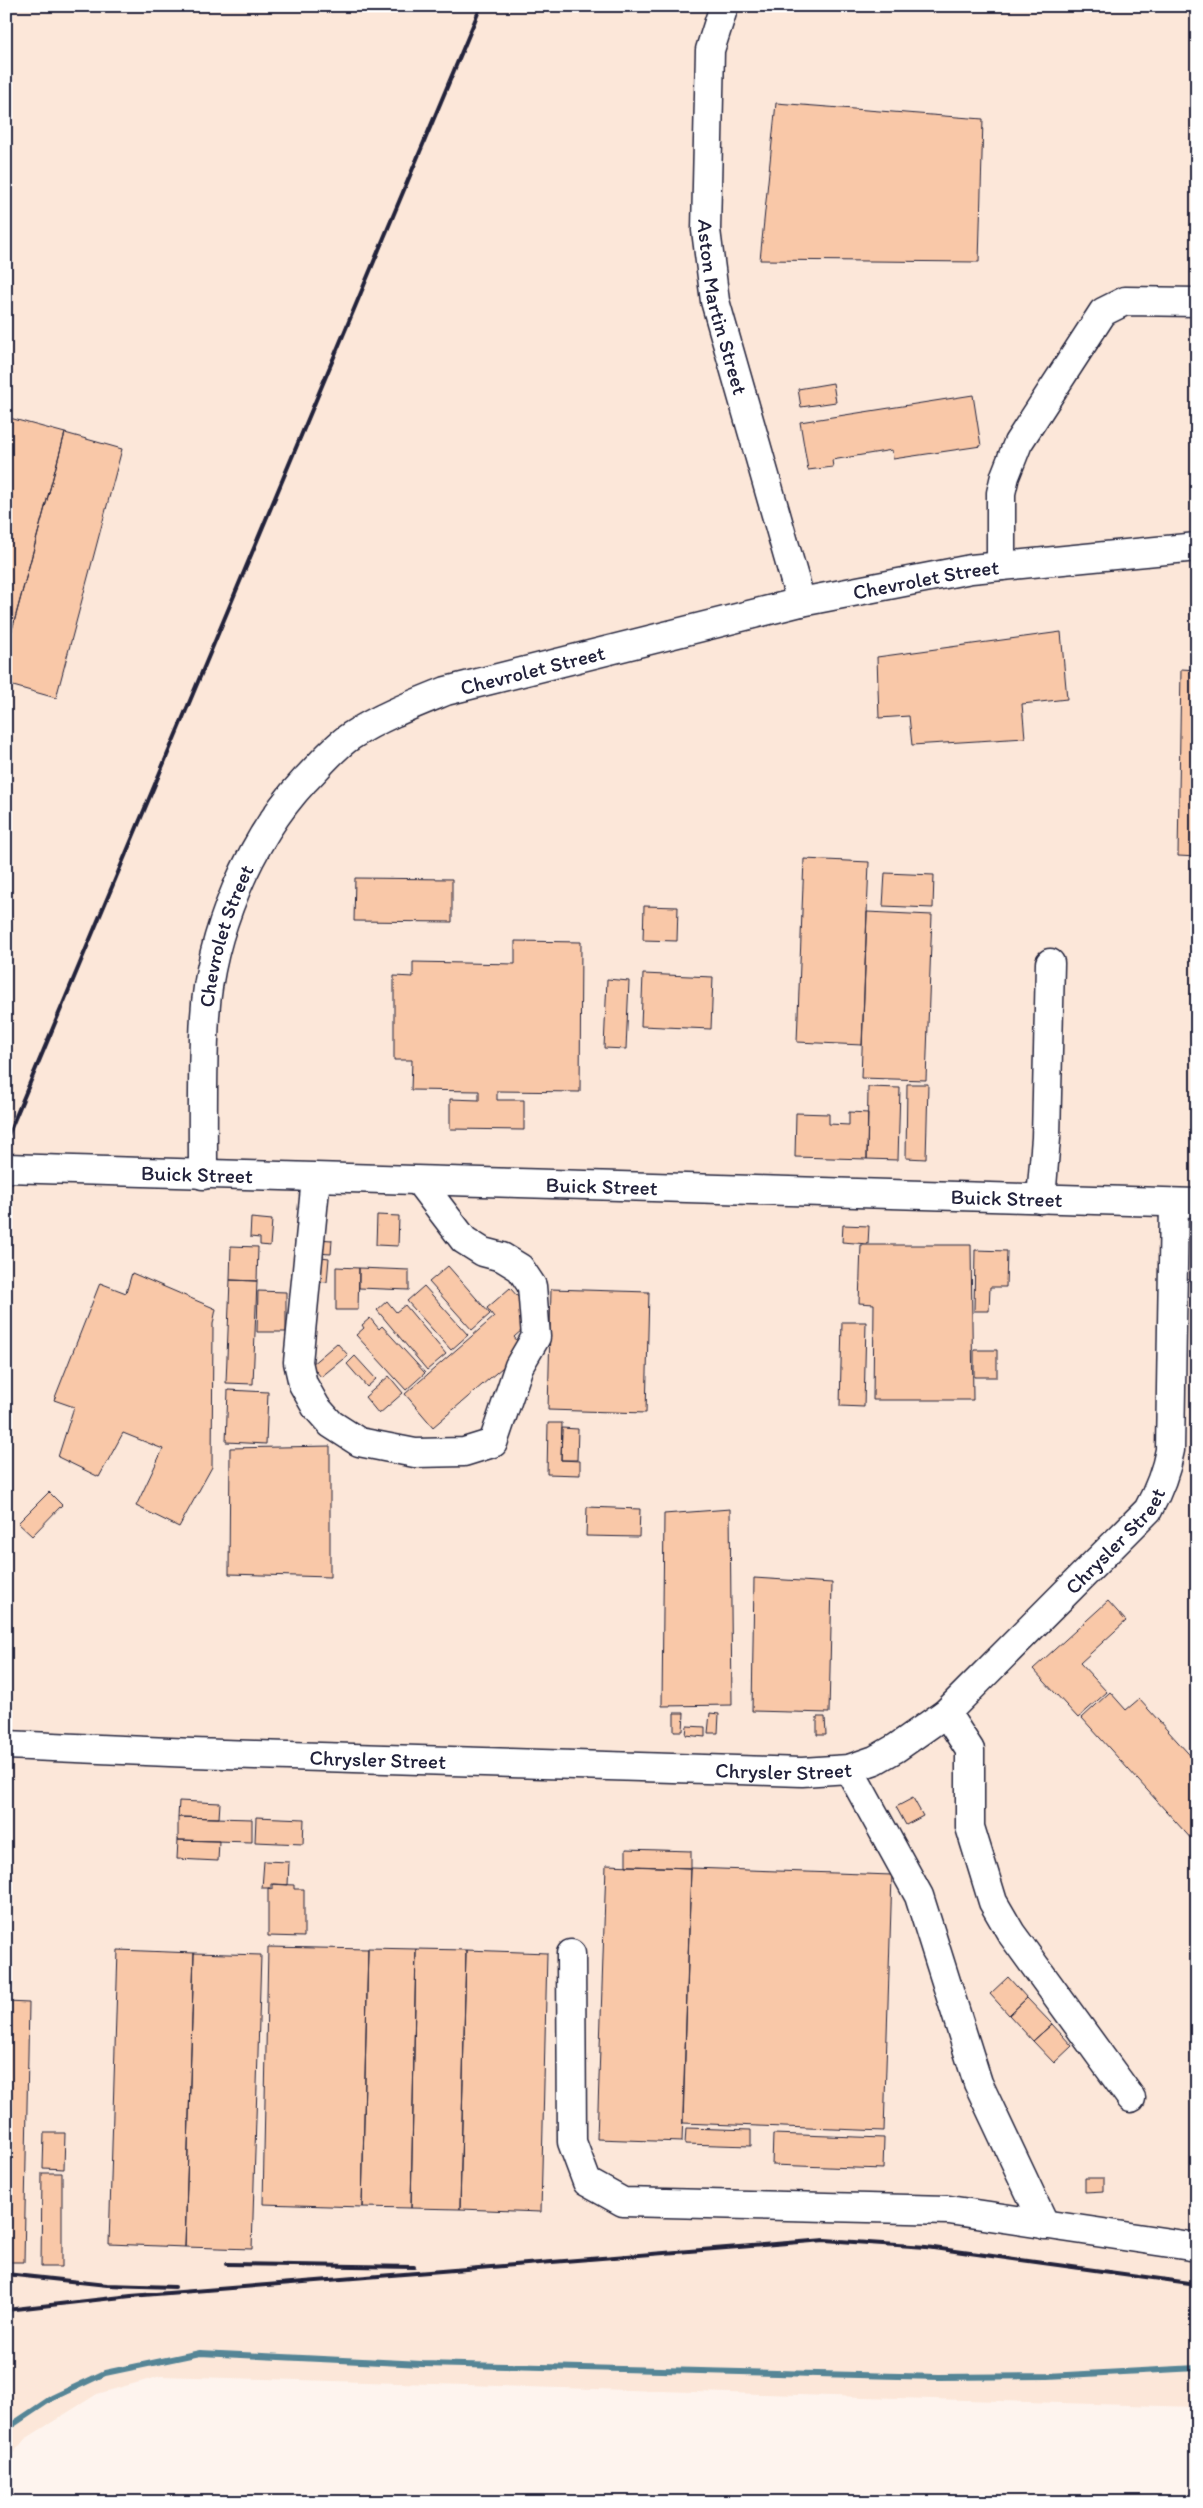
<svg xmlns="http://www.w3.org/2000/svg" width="1203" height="2508" font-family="Itim,sans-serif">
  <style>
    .built { fill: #fce7d9 }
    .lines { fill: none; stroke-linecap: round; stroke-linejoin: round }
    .stream { stroke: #558596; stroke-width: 6 }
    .building { fill: #f9c8a8; stroke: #22223b }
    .minor-casing { stroke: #22223b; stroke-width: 31 }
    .minor { stroke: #fff; stroke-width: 28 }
    .rail { stroke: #22223b; stroke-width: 4 }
    .labels { text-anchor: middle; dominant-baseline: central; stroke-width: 4.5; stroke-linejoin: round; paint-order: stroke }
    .street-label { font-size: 21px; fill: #22223b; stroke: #fff }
  </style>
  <rect width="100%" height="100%" fill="#fef4ee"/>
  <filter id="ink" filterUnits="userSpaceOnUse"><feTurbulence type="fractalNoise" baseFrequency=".02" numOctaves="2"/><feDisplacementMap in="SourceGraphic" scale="10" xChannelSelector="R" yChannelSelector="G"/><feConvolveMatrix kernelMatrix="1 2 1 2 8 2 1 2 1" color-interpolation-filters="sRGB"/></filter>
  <g filter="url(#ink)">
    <path class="built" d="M 6,6 L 1197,6 L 1197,2407 L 161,2376 L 97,2394 L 25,2439 L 6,2462 Z"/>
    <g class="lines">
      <path class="stream" d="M 6,2429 L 52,2398 L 105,2373 L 200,2353 L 422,2364 L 939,2377 L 1048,2376 L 1197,2368"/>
    </g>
    <path class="building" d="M 776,103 L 983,119 L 979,262 L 760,260 Z
      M 833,383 L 836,402 L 801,407 L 798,389 Z
      M 973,395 L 981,446 L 893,459 L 892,450 L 832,460 L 833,467 L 808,470 L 800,422 Z
      M 6,417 L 65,433 L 6,652 Z
      M 65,433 L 122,449 L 56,698 L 6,684 L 6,652 Z
      M 1061,632 L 1067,699 L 1022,704 L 1025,738 L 912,745 L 909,716 L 879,718 L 877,657 Z
      M 1181,669 L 1197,670 L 1197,857 L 1178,856 Z
      M 804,859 L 869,862 L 862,1045 L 797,1042 Z
      M 885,873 L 934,875 L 933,908 L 883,906 Z
      M 355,878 L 452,879 L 452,922 L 354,921 Z
      M 644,906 L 678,907 L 677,941 L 643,940 Z
      M 867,912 L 932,915 L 926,1080 L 861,1078 Z
      M 515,941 L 581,942 L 580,1092 L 497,1091 L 497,1100 L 524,1100 L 524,1130 L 450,1129 L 450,1099 L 479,1100 L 479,1091 L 411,1090 L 412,1060 L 394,1060 L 394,976 L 413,977 L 413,962 L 515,964 Z
      M 643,974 L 713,977 L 711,1029 L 641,1026 Z
      M 607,979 L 629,981 L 626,1049 L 604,1048 Z
      M 907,1084 L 928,1084 L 926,1159 L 906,1158 Z
      M 868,1087 L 900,1088 L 898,1160 L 867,1159 Z
      M 849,1112 L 868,1113 L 867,1159 L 795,1157 L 796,1113 L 829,1114 L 829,1124 L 849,1125 Z
      M 377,1215 L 399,1216 L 398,1246 L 376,1245 Z
      M 251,1218 L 272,1220 L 270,1246 L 260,1245 L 260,1238 L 250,1237 Z
      M 843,1225 L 869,1226 L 868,1244 L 842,1242 Z
      M 317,1239 L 332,1240 L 331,1254 L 316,1253 Z
      M 861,1245 L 971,1245 L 973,1400 L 873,1400 L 874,1304 L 859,1303 Z
      M 231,1246 L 258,1247 L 257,1281 L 230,1280 Z
      M 975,1250 L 1007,1251 L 1006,1287 L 990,1287 L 989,1311 L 974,1311 Z
      M 314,1256 L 329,1258 L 327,1282 L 313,1281 Z
      M 448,1266 L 490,1314 L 472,1330 L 429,1282 Z
      M 336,1267 L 359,1268 L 358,1310 L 336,1310 Z
      M 359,1268 L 409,1270 L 409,1290 L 359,1288 Z
      M 132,1273 L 216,1309 L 213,1324 L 212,1467 L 179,1527 L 136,1506 L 163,1449 L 123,1433 L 99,1477 L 58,1457 L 74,1407 L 54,1400 L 100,1283 L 126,1293 Z
      M 230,1280 L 257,1281 L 253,1384 L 226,1383 Z
      M 424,1286 L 468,1335 L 451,1350 L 407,1301 Z
      M 510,1288 L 527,1307 L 531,1322 L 514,1337 L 524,1349 L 433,1427 L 405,1394 L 494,1317 L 487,1308 Z
      M 551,1289 L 649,1292 L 646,1413 L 548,1410 Z
      M 258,1291 L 286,1292 L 286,1332 L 257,1332 Z
      M 387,1301 L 396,1312 L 405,1305 L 446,1354 L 427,1370 L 377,1310 Z
      M 370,1318 L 379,1329 L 382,1326 L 425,1373 L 406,1390 L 356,1335 L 364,1328 L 362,1325 Z
      M 842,1322 L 866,1322 L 864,1407 L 840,1406 Z
      M 337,1343 L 348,1355 L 321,1377 L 311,1365 Z
      M 974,1350 L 997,1350 L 997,1377 L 974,1377 Z
      M 355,1356 L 376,1379 L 367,1387 L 347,1364 Z
      M 389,1376 L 403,1393 L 379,1414 L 365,1397 Z
      M 228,1390 L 268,1392 L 266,1444 L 226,1442 Z
      M 548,1423 L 562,1423 L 561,1460 L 580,1461 L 580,1475 L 547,1474 Z
      M 562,1428 L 578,1429 L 577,1460 L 561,1460 Z
      M 330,1446 L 330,1577 L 229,1574 L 230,1448 Z
      M 49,1492 L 62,1505 L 32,1536 L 18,1523 Z
      M 587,1507 L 640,1509 L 639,1537 L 586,1536 Z
      M 730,1509 L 732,1705 L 662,1706 L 664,1514 Z
      M 754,1578 L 832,1583 L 829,1713 L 752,1711 Z
      M 1108,1601 L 1126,1621 L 1080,1663 L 1107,1692 L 1078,1718 L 1033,1669 Z
      M 1110,1692 L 1126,1710 L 1139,1699 L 1197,1763 L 1197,1839 L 1194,1842 L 1082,1718 Z
      M 674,1713 L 684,1713 L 683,1731 L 674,1731 Z
      M 710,1713 L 719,1714 L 718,1733 L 708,1733 Z
      M 817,1717 L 825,1717 L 826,1735 L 817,1735 Z
      M 687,1726 L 705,1727 L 705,1737 L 686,1735 Z
      M 913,1798 L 923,1816 L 906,1825 L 896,1807 Z
      M 179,1801 L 220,1803 L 219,1818 L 178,1817 Z
      M 178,1817 L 252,1819 L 252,1842 L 178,1840 Z
      M 256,1817 L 304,1819 L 303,1844 L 255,1842 Z
      M 178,1840 L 219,1841 L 218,1861 L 177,1859 Z
      M 626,1849 L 691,1851 L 691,1868 L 626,1866 Z
      M 264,1861 L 289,1862 L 288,1885 L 271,1884 L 271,1888 L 262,1888 Z
      M 606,1865 L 691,1868 L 682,2142 L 597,2139 Z
      M 691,1868 L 892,1875 L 884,2131 L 683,2123 Z
      M 273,1884 L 294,1885 L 294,1889 L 304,1889 L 304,1937 L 268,1936 L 268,1888 L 273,1889 Z
      M 268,1947 L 368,1949 L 362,2207 L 263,2204 Z
      M 368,1948 L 416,1949 L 411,2208 L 362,2207 Z
      M 416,1949 L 466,1950 L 460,2209 L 411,2208 Z
      M 118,1950 L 194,1953 L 185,2247 L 109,2244 Z
      M 466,1950 L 547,1953 L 541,2212 L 460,2209 Z
      M 194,1953 L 261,1955 L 252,2249 L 185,2247 Z
      M 1008,1977 L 1027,1998 L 1009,2015 L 990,1994 Z
      M 1027,1998 L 1052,2024 L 1033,2041 L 1009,2015 Z
      M 7,2002 L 29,2003 L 24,2262 L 6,2262 Z
      M 1052,2024 L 1072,2046 L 1054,2063 L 1033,2041 Z
      M 686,2128 L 751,2130 L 751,2146 L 685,2144 Z
      M 44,2133 L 65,2133 L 64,2169 L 43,2168 Z
      M 773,2134 L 884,2138 L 883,2169 L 772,2165 Z
      M 42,2173 L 62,2173 L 62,2267 L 41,2267 Z
      M 1085,2178 L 1104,2178 L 1104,2191 L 1085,2192 Z"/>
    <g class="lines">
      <g class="minor-casing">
        <g id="minor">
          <path id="s1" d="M 724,6 L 710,50 L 706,230 L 715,301 L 801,602"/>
          <path d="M 1001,566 L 1001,493 L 1005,476 L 1018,443 L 1103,312 L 1125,301 L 1197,302"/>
          <path id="s2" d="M 6,1168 L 1197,1203"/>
          <path id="s3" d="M 203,1175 C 203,1122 202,1069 205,1016 C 210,934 249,840 305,780 C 319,766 334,747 351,736 C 380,717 414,704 446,691 L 801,602 L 971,569 L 1197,547"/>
          <path d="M 316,1178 L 298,1362 L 303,1384 L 316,1407 L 331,1424 L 359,1442 L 415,1453 L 464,1452 L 493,1443 L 519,1366 L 536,1337 L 532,1286 L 520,1268 L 502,1257 L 483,1252 L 464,1240 L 419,1181"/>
          <path d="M 1041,1199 L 1046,1138 L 1050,963"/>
          <path d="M 946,1713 L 970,1750 L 970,1827 L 993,1902 L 1011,1933 L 1131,2098"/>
          <path id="s4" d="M 6,1745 L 193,1753 L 802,1772 L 849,1769 L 875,1760 L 896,1748 L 946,1713 L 1148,1510 C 1159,1490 1166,1472 1170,1450 L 1174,1203"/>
          <path d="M 849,1769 L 919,1896 L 978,2083 L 1045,2225"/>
          <path d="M 571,1954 L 572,2142 L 587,2182 L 623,2202 L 949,2210 L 1197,2247"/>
        </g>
      </g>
      <use href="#minor" class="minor"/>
      <path class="rail" d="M 6,1140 L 481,6
        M 226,2264 L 414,2267
        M 6,2274 L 107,2285 L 175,2287
        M 6,2310 L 131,2296 L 825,2240 L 926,2247 L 1197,2284"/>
    </g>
  </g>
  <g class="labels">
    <g class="street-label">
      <text stroke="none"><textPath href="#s1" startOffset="305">Aston Martin Street</textPath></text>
      <text stroke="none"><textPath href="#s3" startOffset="1082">Chevrolet Street</textPath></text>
      <text stroke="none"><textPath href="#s3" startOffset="678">Chevrolet Street</textPath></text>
      <text stroke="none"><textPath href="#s3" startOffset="242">Chevrolet Street</textPath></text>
      <text stroke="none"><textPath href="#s2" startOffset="191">Buick Street</textPath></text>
      <text stroke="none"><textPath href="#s2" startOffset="596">Buick Street</textPath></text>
      <text stroke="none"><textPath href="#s2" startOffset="1001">Buick Street</textPath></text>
      <text stroke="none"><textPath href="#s4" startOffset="1198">Chrysler Street</textPath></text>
      <text stroke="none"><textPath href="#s4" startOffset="372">Chrysler Street</textPath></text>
      <text stroke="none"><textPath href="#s4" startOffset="778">Chrysler Street</textPath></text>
    </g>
  </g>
  <rect width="1203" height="2508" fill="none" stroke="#fff" stroke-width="25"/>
  <rect x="12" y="12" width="1178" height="2483" fill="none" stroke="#22223b" stroke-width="2" filter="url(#ink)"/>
</svg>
